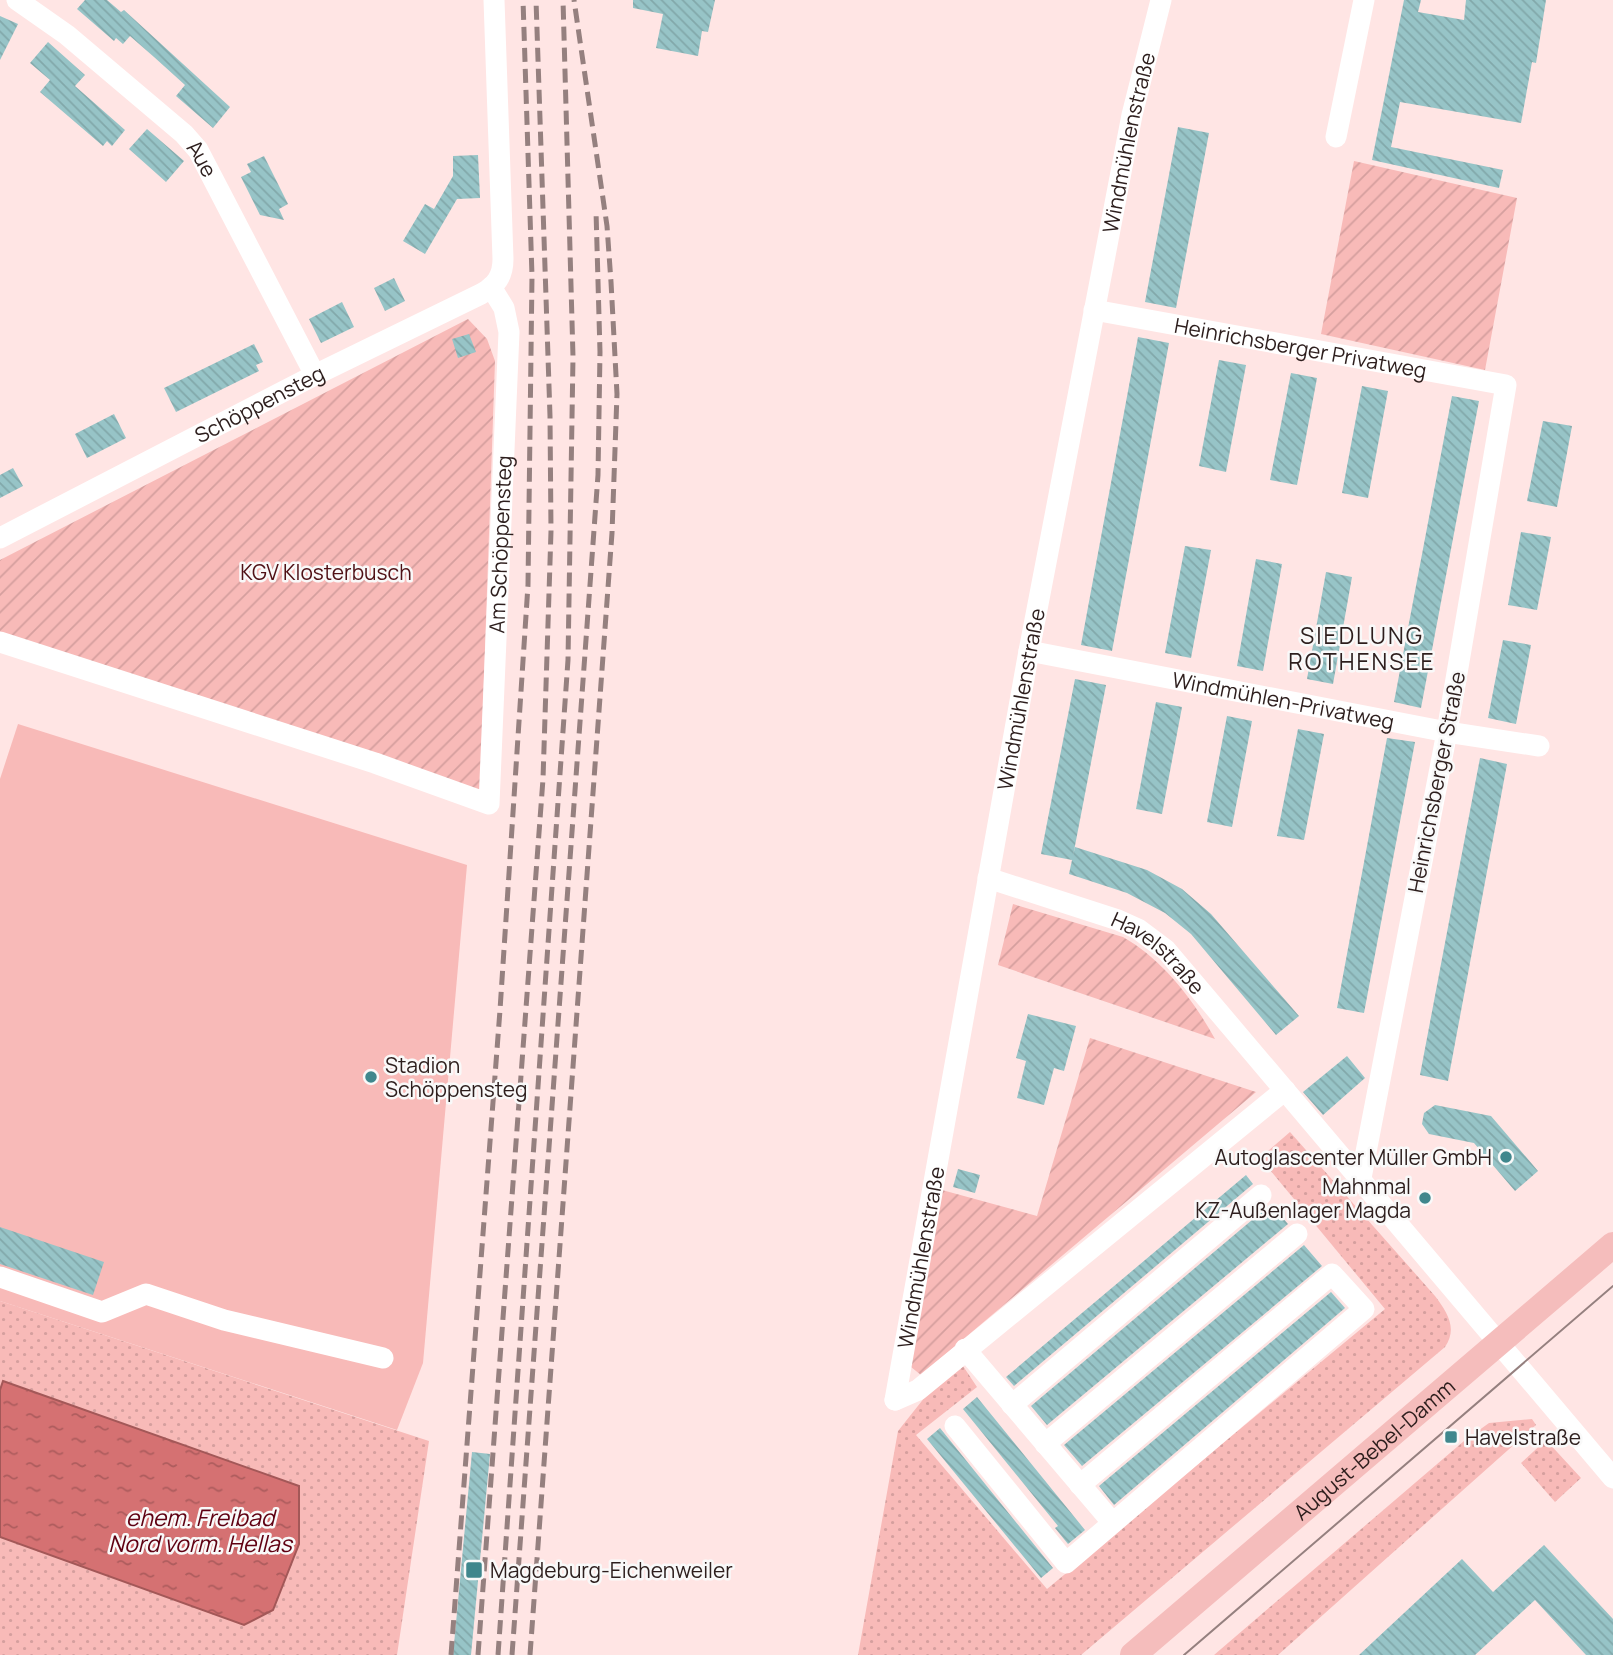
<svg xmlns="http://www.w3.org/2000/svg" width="1613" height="1655" font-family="Manrope,sans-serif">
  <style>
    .grass { fill: url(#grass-dots) }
    .garden { fill: url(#garden-furrows) }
    .pitch { fill: #f8bab8 }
    .water { fill: url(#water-ripples); stroke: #a35858; stroke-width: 2 }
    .building { fill: url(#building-back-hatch) }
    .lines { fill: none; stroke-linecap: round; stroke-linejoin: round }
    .minor { stroke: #fff; stroke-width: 21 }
    .major { stroke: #f5bdbc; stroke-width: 26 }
    .tram { stroke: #95807f; stroke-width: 2 }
    .rail { stroke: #95807f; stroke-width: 5; stroke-dasharray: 14 7; stroke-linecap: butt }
    .poi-dot { fill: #40878d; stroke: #f9f9f9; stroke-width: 2.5 }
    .labels { text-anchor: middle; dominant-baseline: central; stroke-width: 5; stroke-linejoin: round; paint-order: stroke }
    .street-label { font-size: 21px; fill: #2d1e1d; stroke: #f9f9f9 }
    .park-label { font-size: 21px; fill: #4f1015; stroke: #f9f9f9 }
    .poi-label { font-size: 21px; fill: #2d1e1d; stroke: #f9f9f9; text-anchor: start }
    .neighbourhood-label { font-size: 23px; letter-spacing: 2px; fill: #2d1e1d; stroke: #f9f9f9 }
    .water-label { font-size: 23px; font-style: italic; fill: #5f0012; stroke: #f9f9f9 }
  </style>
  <defs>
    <pattern id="grass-dots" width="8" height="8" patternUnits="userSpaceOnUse" patternTransform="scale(1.75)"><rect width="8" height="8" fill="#f8bab8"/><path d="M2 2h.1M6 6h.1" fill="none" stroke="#d59f9e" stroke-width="1.8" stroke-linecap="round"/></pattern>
    <pattern id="garden-furrows" width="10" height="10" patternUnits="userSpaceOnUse" patternTransform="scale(1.75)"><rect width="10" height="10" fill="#f8bab8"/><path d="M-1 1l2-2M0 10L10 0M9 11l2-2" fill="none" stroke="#d59f9e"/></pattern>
    <pattern id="water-ripples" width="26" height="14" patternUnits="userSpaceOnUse" patternTransform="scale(1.75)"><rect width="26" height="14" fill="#d57172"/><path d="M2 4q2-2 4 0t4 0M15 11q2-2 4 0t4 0" fill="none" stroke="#ad5c5d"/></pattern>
    <pattern id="building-back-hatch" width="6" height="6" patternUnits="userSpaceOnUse" patternTransform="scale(1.75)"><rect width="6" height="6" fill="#97c4c7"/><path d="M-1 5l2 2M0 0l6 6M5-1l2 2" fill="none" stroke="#82a8aa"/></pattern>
  </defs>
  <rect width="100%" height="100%" fill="#ffe5e4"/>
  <path class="grass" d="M 1290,1132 L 1435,1296 C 1447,1312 1458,1328 1445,1347 L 1081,1655 L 858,1655 L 898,1431 L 925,1397 L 963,1366 L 977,1387 L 916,1435 L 1047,1589 L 1385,1309 L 1260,1158 Z
    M 0,1301 L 429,1441 L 397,1655 L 0,1655 L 0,1537 L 244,1625 L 273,1610 L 299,1544 L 299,1487 L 4,1381 L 0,1390 Z
    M 1532,1419 L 1536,1425 L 1278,1655 L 1214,1655 L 1464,1441 L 1489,1423 Z
    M 1546,1440 L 1581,1478 L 1555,1502 L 1521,1463 Z"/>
  <path class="garden" d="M 1354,161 L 1517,198 L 1485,370 L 1321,334 Z
    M 468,319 L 487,339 L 495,361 L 480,792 L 0,633 L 0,560 Z
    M 1013,904 L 1123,937 C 1163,960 1193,999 1215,1039 L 998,965 Z
    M 1090,1038 L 1256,1092 L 921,1375 L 906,1363 L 942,1190 L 1037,1216 Z"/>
  <path class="pitch" d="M 18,724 L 467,865 L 423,1363 L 397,1430 L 0,1301 L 0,779 Z"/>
  <path class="water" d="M 3,1381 L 299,1486 L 299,1544 L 273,1610 L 244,1625 L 0,1537 L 0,1390 Z"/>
  <path class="building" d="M 85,0 L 107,0 L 121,12 L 124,10 L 230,107 L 213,128 L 176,96 L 185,85 L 154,57 L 130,36 L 123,44 L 116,38 L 114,41 L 77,9 Z
    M 633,0 L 715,0 L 708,32 L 702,31 L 698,56 L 656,48 L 663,14 L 633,8 Z
    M 1404,0 L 1421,0 L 1418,12 L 1464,20 L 1466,0 L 1546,0 L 1536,63 L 1532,62 L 1521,123 L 1400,102 L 1391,147 L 1503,170 L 1499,188 L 1372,160 Z
    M 0,16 L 18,24 L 0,60 Z
    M 48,42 L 85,75 L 75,86 L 125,130 L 112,146 L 107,141 L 103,146 L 40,92 L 50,80 L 30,63 Z
    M 1178,127 L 1209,133 L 1176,308 L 1145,302 Z
    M 147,129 L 184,161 L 166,182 L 129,149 Z
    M 478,155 L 480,198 L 457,199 L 425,254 L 403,241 L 425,204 L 434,209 L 453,176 L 453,156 Z
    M 264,156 L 288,204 L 279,209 L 284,220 L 260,215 L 241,177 L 251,172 L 247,164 Z
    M 394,278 L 405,301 L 385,311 L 374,288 Z
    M 342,302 L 354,327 L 321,343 L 309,319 Z
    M 469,334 L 476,352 L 458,358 L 452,339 Z
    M 1138,337 L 1169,343 L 1112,651 L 1081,645 Z
    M 254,344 L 263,362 L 256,365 L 259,371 L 176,412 L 164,388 Z
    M 1219,360 L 1246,365 L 1226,472 L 1199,466 Z
    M 1291,373 L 1317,378 L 1297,485 L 1270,480 Z
    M 1362,386 L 1388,391 L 1368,498 L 1342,493 Z
    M 1452,396 L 1479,401 L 1421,708 L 1394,702 Z
    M 114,414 L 126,438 L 87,458 L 75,434 Z
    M 1543,421 L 1572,426 L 1557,507 L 1527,501 Z
    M 13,468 L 23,486 L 0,498 L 0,475 Z
    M 1521,532 L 1551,537 L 1537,610 L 1508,605 Z
    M 1185,546 L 1211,550 L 1191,658 L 1165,653 Z
    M 1256,559 L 1282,564 L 1263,671 L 1237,666 Z
    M 1326,572 L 1352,577 L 1333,684 L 1307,679 Z
    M 1503,640 L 1531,645 L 1516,724 L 1488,718 Z
    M 1075,679 L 1106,685 L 1073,856 L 1075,847 L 1147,870 L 1182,889 L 1211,914 L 1299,1016 L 1276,1035 L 1191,934 L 1165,913 L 1127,893 L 1069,874 L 1072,860 L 1041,854 Z
    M 1156,702 L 1182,707 L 1162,814 L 1136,809 Z
    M 1227,716 L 1252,721 L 1232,827 L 1207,822 Z
    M 1298,729 L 1324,734 L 1304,840 L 1277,836 Z
    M 1387,738 L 1415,742 L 1364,1013 L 1337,1008 Z
    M 1480,758 L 1507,764 L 1448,1081 L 1420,1075 Z
    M 1028,1014 L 1076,1026 L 1064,1071 L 1054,1068 L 1044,1105 L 1017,1098 L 1026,1061 L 1016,1058 Z
    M 1347,1056 L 1365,1078 L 1323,1115 L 1303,1092 Z
    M 1435,1105 L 1491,1116 L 1538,1171 L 1515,1191 L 1474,1143 L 1429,1134 L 1422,1124 L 1424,1113 Z
    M 958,1169 L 980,1175 L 975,1193 L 953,1187 Z
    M 1246,1175 L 1253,1184 L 1014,1386 L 1006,1377 Z
    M 1271,1204 L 1288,1224 L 1047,1425 L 1031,1406 Z
    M 0,1227 L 104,1262 L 93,1295 L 0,1264 Z
    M 1304,1245 L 1322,1266 L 1082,1466 L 1064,1445 Z
    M 1331,1292 L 1345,1308 L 1114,1505 L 1099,1486 Z
    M 977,1397 L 1085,1530 L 1068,1544 L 1055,1528 L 1058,1526 L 963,1409 Z
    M 940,1428 L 1053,1568 L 1041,1578 L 927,1439 Z
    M 472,1452 L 490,1454 L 471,1655 L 453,1655 Z
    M 1544,1545 L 1613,1619 L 1613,1655 L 1586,1655 L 1535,1600 L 1475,1655 L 1359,1655 L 1462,1559 L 1493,1592 Z"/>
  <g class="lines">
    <g class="minor">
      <path id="s1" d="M 17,0 L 67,35 L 184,134 L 198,150 L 315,375"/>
      <path d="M 1336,137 L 1364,0"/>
      <path id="s2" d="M 1094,310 L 1506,385 L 1447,732 L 1361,1178"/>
      <path id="s3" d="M 0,538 L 315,375 L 481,294 C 496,286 503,276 503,259 L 494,0"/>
      <path id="s4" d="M 0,642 L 375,763 L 489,804 L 509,332 L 504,308 L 491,287"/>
      <path id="s5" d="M 1029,651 L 1447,732 L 1539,746"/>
      <path id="s6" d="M 988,878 L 1118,920 L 1138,929 L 1166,950 L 1613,1478"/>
      <path d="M 0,1277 L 102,1312 L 146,1294 L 224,1320 L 383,1358"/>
      <path d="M 965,1349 L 1112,1522"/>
      <path id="s7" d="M 895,1400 L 1029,651 L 1132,115 L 1161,0"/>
      <path d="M 895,1400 L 918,1390 L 1285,1090"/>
      <path d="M 1012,1405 L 1261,1195"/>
      <path d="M 955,1426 L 1066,1563 L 1364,1309 L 1332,1274 L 1080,1485"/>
      <path d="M 1045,1444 L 1297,1234"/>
    </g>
    <path class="major" id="s8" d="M 1133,1655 L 1613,1245"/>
    <path class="tram" d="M 1184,1655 L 1613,1286"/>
    <path class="rail" d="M 451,1655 L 500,1010 L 528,585 L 532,276 L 523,0
      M 478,1655 L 543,779 L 551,531 L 550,416 L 536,0
      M 498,1655 L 568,660 L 573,357 L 563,0
      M 512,1655 L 598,475 L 600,352 L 596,211
      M 530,1655 L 612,533 L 617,394 L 611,282 L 607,226 L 574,0"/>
  </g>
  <g class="poi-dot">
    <circle cx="371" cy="1077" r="7"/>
    <circle cx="1506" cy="1157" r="7"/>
    <circle cx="1425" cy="1198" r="7"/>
    <rect x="1444" y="1430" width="14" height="14" rx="3.5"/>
    <rect x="465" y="1561" width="18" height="18" rx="3.5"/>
  </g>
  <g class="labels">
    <g class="street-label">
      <text stroke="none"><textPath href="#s7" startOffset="1279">Windmühlenstraße</textPath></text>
      <text stroke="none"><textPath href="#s1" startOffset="245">Aue</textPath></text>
      <text stroke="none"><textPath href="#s2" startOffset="210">Heinrichsberger Privatweg</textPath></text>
      <text stroke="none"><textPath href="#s3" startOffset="292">Schöppensteg</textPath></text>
      <text stroke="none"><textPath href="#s4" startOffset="775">Am Schöppensteg</textPath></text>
      <text stroke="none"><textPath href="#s7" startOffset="712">Windmühlenstraße</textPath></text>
      <text stroke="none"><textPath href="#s5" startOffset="259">Windmühlen-Privatweg</textPath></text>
      <text transform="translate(1436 782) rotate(-79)">Heinrichsberger Straße</text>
      <text stroke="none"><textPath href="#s6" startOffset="189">Havelstraße</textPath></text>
      <text stroke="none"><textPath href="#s7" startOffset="145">Windmühlenstraße</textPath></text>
      <text stroke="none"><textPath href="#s8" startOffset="317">August-Bebel-Damm</textPath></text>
    </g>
    <g class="park-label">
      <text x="326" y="572">KGV Klosterbusch</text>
    </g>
    <g class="poi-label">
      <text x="385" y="1065">Stadion<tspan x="385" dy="24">Schöppensteg</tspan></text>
      <text x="1492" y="1157" text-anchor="end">Autoglascenter Müller GmbH</text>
      <text x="1411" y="1186" text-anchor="end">Mahnmal<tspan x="1411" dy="24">KZ-Außenlager Magda</tspan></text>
      <text x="1465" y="1437">Havelstraße</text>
      <text x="490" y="1570">Magdeburg-Eichenweiler</text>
    </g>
    <g class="neighbourhood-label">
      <text x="1362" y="635">SIEDLUNG<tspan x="1362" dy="26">ROTHENSEE</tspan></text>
    </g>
    <g class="water-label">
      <text x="200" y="1517">ehem. Freibad<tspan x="200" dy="26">Nord vorm. Hellas</tspan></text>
    </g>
  </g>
</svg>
